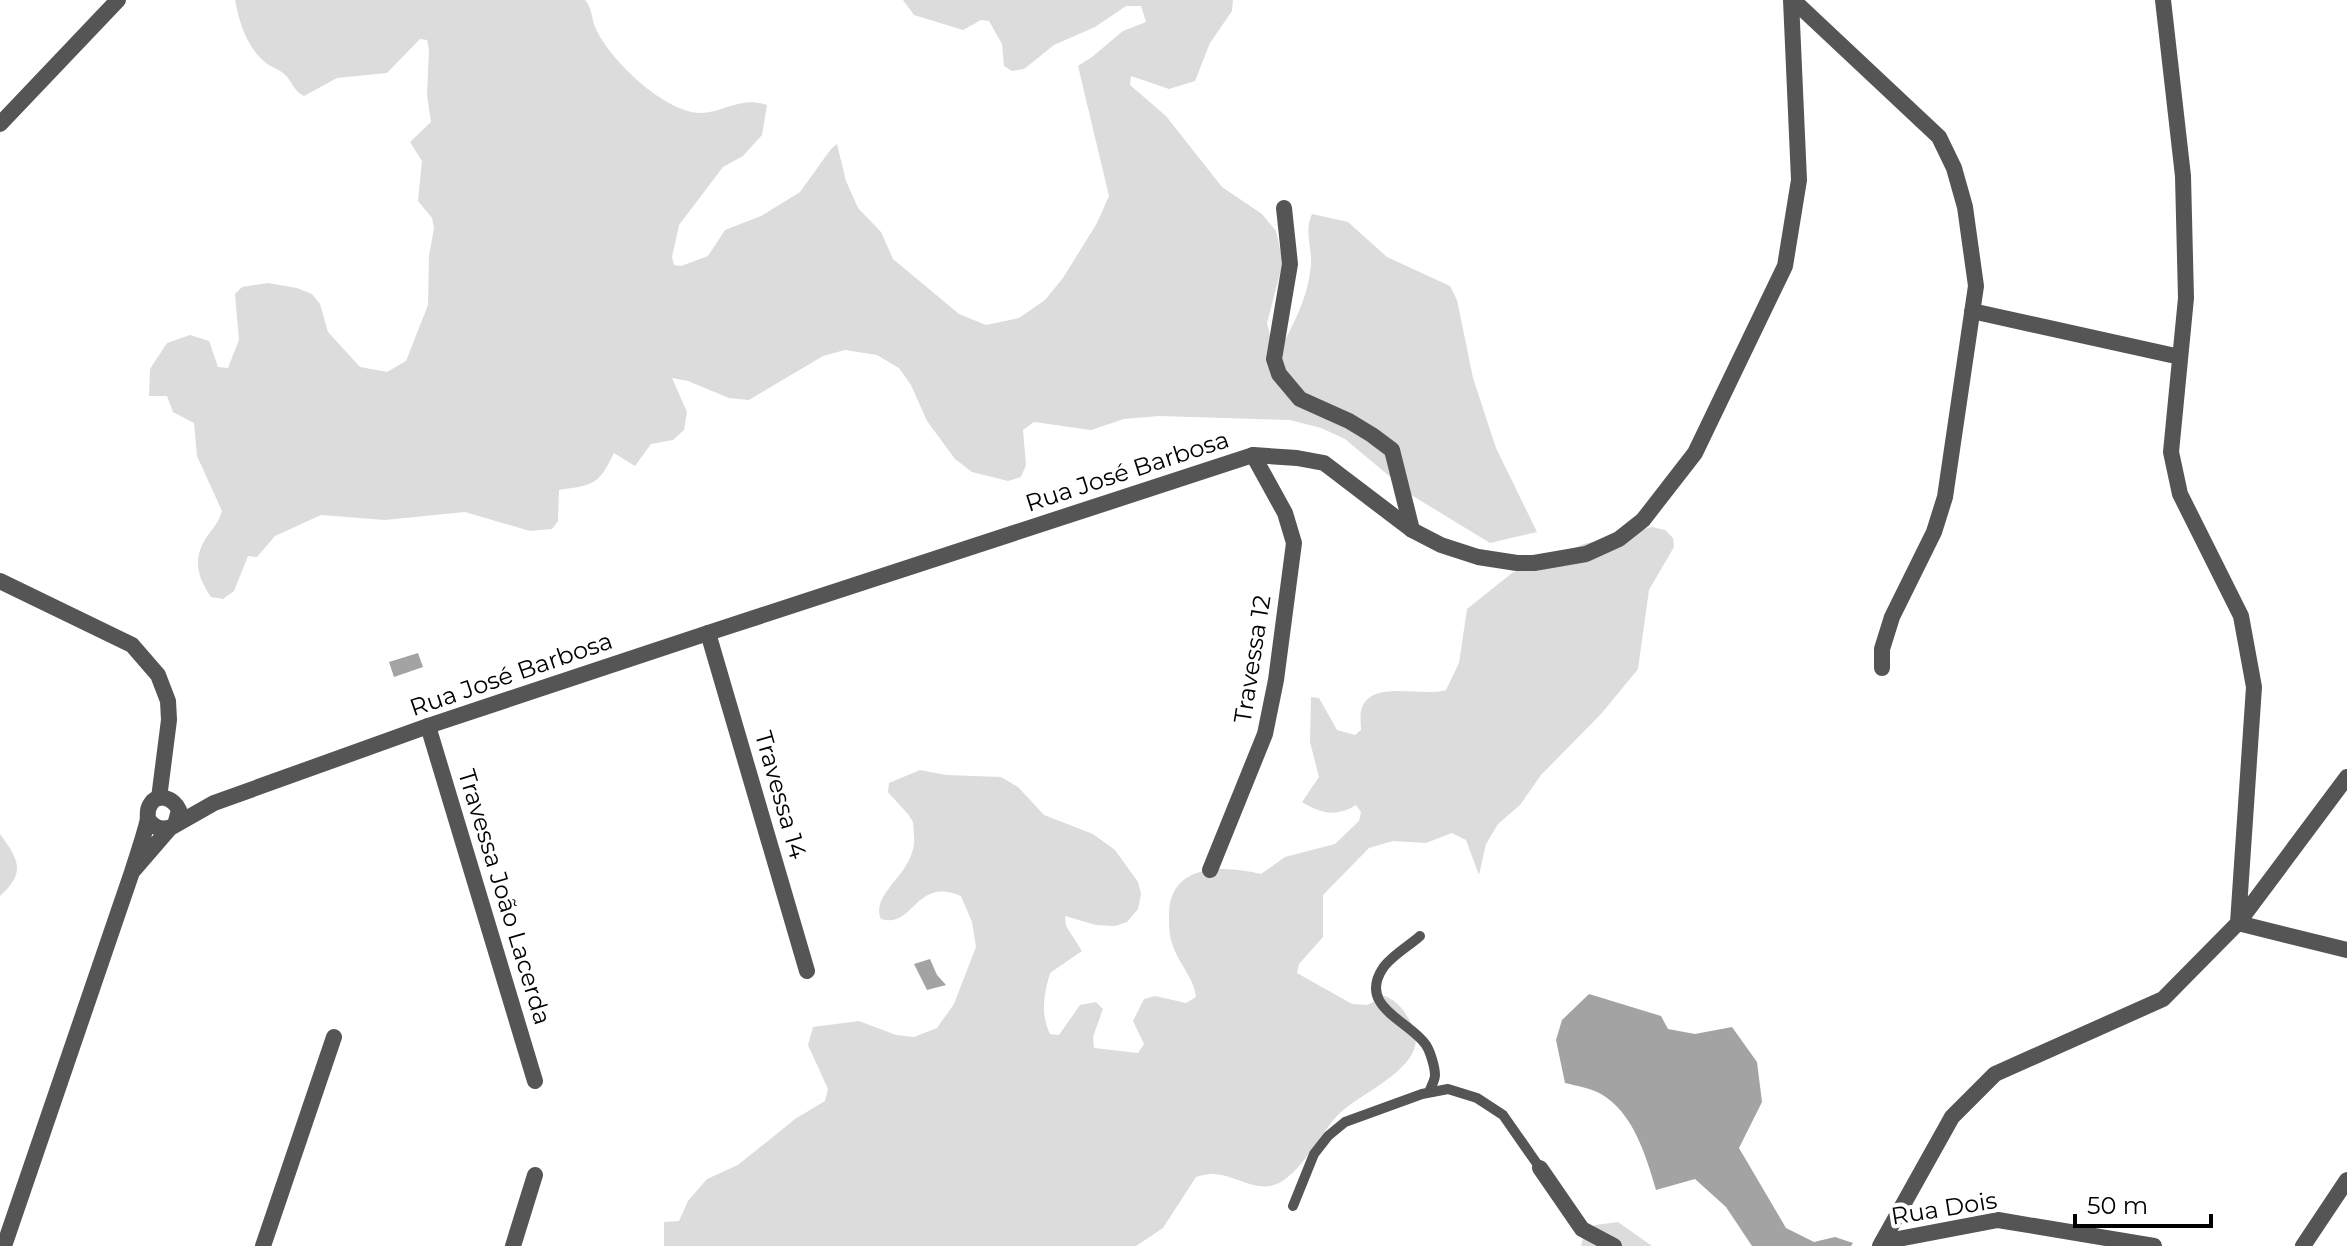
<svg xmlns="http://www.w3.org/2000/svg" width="2347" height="1246" font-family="Montserrat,sans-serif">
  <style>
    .green { fill: #dcdcdc }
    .water { fill: #a3a3a3 }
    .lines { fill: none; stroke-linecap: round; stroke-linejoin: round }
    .service { stroke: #555; stroke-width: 10 }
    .minor { stroke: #555; stroke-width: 16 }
    .tertiary { stroke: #555; stroke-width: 16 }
    .labels { text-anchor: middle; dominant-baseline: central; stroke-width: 8; stroke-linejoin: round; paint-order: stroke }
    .street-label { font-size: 24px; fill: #000; stroke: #fff }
  </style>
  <rect width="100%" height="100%" fill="#fff"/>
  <path class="green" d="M 235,0 L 585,0 C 593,9 591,19 596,29 C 610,60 664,112 700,113 C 724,113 740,96 767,105 L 762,135 L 743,156 L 723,167 L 679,225 L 672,257 L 674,265 L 681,266 L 708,256 L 725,230 L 761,216 L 800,192 L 831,149 L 837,144 L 846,181 L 858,208 L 881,232 L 893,259 L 959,314 L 986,325 L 1019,318 L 1045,300 L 1063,278 L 1097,223 L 1109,196 L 1078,66 L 1092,57 L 1123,31 L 1146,22 L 1141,6 L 1126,6 L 1095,27 L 1054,45 L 1024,69 L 1012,71 L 1004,66 L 1002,44 L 989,21 L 981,20 L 963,30 L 914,15 L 903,0 L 1233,0 L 1232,11 L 1210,43 L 1195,81 L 1169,89 L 1131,76 L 1130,85 L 1166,116 L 1222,187 L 1262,214 L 1276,231 L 1283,262 L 1267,323 L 1271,340 L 1281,342 L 1286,338 C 1299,313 1308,294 1311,265 C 1312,247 1304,231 1312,214 L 1348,222 L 1387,257 L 1450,286 L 1457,300 L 1473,378 L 1496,448 L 1537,532 L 1490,543 L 1413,496 L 1345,439 L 1321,428 L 1290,420 L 1159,416 L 1124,419 L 1091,430 L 1034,422 L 1023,430 L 1026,465 L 1021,477 L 1008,481 L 972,472 L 955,459 L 927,421 L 911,385 L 899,368 L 877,355 L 845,350 L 823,356 L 749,400 L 729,398 L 688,381 L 672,378 L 687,412 L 684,430 L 673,440 L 651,444 L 635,466 L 614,453 C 598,486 593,485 559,490 L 558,521 L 552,529 L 530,531 L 465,512 L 385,520 L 321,515 L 275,536 L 257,557 L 248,556 L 234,591 L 223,599 L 211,597 C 198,578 192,560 206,538 C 213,528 219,522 222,511 L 197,456 L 194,423 L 173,412 L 167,396 L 149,396 L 150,369 L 167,343 L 190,335 L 209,341 L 218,367 L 228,368 L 239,340 L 235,294 L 242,287 L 268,283 L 297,288 L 312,294 L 320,304 L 328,332 L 360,367 L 387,372 L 406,361 L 428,305 L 429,256 L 434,228 L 432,218 L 418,201 L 422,161 L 410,142 L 431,122 L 427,95 L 429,50 L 427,40 L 420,39 L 387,73 L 337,78 L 304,96 C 293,91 292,80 283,73 C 278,69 271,67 266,63 C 247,48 239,22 235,0 Z
    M 1652,527 L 1665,530 L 1673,538 L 1674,547 L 1649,590 L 1638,669 L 1601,714 L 1541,775 L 1520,805 L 1498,824 L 1486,844 L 1479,875 L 1466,840 L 1452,833 L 1426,843 L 1393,841 L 1369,848 L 1323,895 L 1323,937 L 1299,964 L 1297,973 L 1352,1004 L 1367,1005 L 1385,996 C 1398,1002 1403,1009 1410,1021 C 1437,1063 1364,1090 1340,1113 C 1320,1132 1304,1170 1279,1183 C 1257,1194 1236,1175 1214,1174 C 1208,1173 1201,1176 1196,1177 L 1163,1228 L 1136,1246 L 664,1246 L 664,1222 L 679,1221 L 688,1201 L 707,1179 L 738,1165 L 795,1119 L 825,1101 L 828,1089 L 808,1045 L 813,1027 L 859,1021 L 896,1035 L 914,1037 L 937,1028 L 954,1004 L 976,947 L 972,922 L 961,896 C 915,876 914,929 881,919 C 869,892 918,873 914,835 C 914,833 913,823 913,822 C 908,812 895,801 888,792 L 889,783 L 920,770 L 946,775 L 1001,777 L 1018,787 L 1044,815 L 1093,834 L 1115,850 L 1138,882 L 1141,894 L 1138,909 L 1127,922 L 1115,926 L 1096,925 L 1065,916 L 1066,926 L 1082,951 L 1050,973 C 1044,994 1040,1013 1050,1034 L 1059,1035 L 1080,1005 L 1096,1002 L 1103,1009 L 1093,1037 L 1094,1048 L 1138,1053 L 1144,1044 L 1133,1021 L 1144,999 L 1155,996 L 1186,1003 L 1196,997 C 1194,978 1179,964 1173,946 C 1169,936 1169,926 1169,915 C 1169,863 1224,865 1261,874 L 1285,857 L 1335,844 L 1359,821 L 1361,812 L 1356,805 C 1337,817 1321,814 1302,802 L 1319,777 L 1310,742 L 1311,697 L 1319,698 L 1337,730 L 1355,735 L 1361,730 C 1361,724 1360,716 1361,711 C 1369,678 1422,698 1446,690 L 1459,663 L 1467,609 L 1512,573 L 1584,544 Z
    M 0,834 C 18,859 27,872 0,896 Z
    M 1618,1222 L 1652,1246 L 1581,1246 L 1583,1239 L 1595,1225 Z"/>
  <path class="water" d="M 418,653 L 423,667 L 394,677 L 389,662 Z
    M 930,959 L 937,975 L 946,985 L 927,990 L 914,964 Z
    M 1589,994 L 1661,1016 L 1668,1029 L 1695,1034 L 1732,1027 L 1757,1062 L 1762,1102 L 1739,1148 L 1786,1228 L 1814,1242 L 1835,1237 L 1853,1243 L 1851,1246 L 1752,1246 L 1726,1207 L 1695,1179 L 1656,1190 C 1646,1156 1633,1112 1601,1094 C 1591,1088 1577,1086 1565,1083 L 1556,1040 L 1562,1020 Z"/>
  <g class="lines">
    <path class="service" d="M 1420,936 C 1409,946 1391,956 1383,968 C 1357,1007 1410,1021 1426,1045 C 1430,1051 1435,1067 1435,1075 C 1435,1080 1431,1087 1429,1092
      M 1293,1206 L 1314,1154 L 1328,1136 L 1345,1122 L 1422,1094 L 1448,1089 L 1477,1098 L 1503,1115 L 1540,1168"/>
    <path class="minor" d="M 1793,0 L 1939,137 L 1954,168 L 1965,207 L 1976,286 L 1945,497 L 1934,532 L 1892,617 L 1882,649 L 1882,668
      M 2163,0 L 2183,176 L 2186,298 L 2171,452 L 2180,494 L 2241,616 L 2254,687 L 2238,923
      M 0,124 L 118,0
      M 1284,208 L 1290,264 L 1274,359 L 1279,374 L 1300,399 L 1349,421 L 1372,435 L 1392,450 L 1412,530
      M 1972,311 L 2180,357
      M 0,581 L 132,645 L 158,675 L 168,701 L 169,720 L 159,798
      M 708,633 L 807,971
      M 428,726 L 535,1081
      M 1210,870 L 1265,734 L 1276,680 L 1294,543 L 1285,513 L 1253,455
      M 2238,923 L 2347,950
      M 1540,1168 L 1582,1229 L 1614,1246
      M 1882,1242 L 1998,1220 L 2154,1246
      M 263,1246 L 334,1037
      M 513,1246 L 535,1175
      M 1880,1246 L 1952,1117 L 1995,1074 L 2163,999 L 2238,923 L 2347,777
      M 2303,1246 L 2347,1180"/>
    <path class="tertiary" d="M 132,872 L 170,828 L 214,803 L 428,726 L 708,633 L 1253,455 L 1297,458 L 1324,463 L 1412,530 L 1441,545 L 1478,557 L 1517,563 L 1534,563 L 1586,554 L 1619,539 L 1643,520 L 1695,453 L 1785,266 L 1799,180 L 1791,0
      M 4,1246 L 132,872 C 137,856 143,839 147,823 C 149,817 146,811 150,805 C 158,791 174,799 179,810 L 175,825 C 165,831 155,830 148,819"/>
  </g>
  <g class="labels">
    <g class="street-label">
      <text transform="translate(1127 471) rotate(-18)">Rua José Barbosa</text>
      <text transform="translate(1252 659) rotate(-81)">Travessa 12</text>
      <text transform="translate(511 674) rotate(-19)">Rua José Barbosa</text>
      <text transform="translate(781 795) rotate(74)">Travessa 14</text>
      <text transform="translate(505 897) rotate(73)">Travessa João Lacerda</text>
      <text transform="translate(1944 1208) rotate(-9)">Rua Dois</text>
    </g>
  </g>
  <path d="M2075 1214v12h136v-12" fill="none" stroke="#000000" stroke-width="4"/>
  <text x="2087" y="1214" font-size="24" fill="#000000" stroke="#ffffff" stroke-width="6" paint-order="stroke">50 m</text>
</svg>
